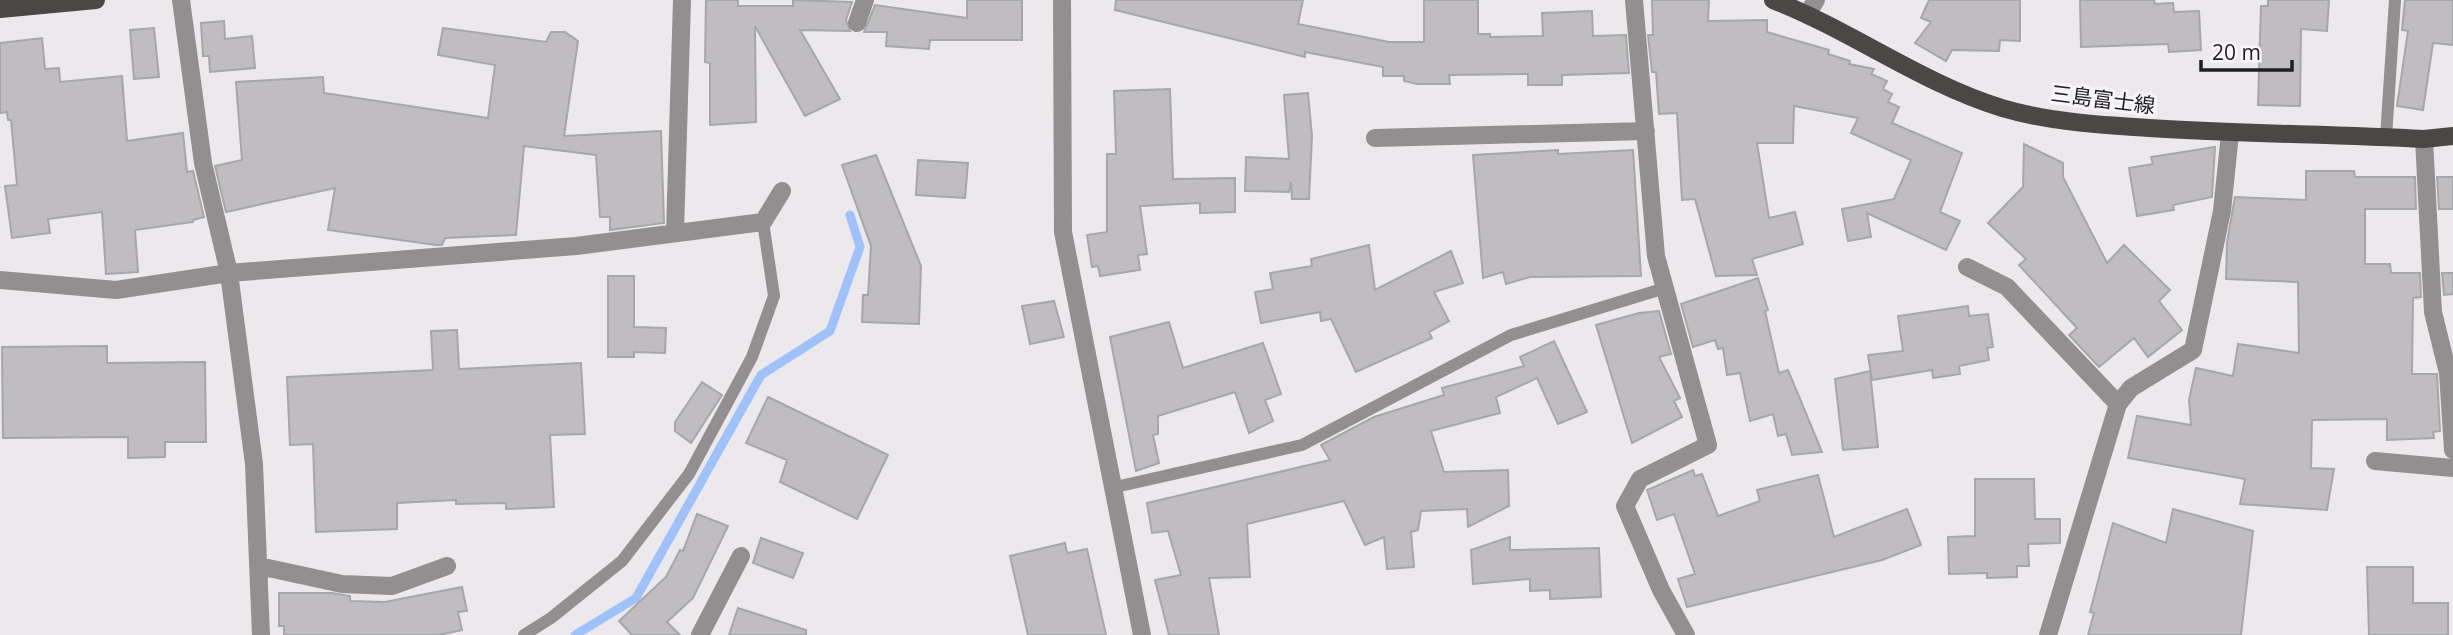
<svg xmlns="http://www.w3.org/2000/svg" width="2453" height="635" font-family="'Open Sans','Noto Sans JP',sans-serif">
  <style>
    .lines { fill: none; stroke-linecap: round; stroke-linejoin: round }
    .stream { stroke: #a0c2fb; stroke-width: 9 }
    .building { fill: #bfbdc0; stroke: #a7a6a9; stroke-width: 2 }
    .service { stroke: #918f8f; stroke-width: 12 }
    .minor { stroke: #918f8f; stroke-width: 18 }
    .primary { stroke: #4a4747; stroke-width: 18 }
    .labels { text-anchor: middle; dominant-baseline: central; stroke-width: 6; stroke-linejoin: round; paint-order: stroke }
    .street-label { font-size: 21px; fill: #1f1e20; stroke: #f8f6f9 }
  </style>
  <rect width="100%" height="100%" fill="#ebe9ec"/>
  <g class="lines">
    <path class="stream" d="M 575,635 L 636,598 L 761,375 L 830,331 L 860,247 L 850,215"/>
  </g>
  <path class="building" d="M 706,0 L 738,0 L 738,6 L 793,6 L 793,0 L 852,2 L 846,20 L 850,31 L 800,30 L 840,99 L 805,116 L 755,26 L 756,122 L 710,125 L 710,63 L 705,62 Z
    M 967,0 L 1022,0 L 1022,40 L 930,40 L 929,49 L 886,46 L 887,32 L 864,32 L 875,5 L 967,18 Z
    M 1116,0 L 1303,0 L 1298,24 L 1389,42 L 1424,42 L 1424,0 L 1478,0 L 1478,34 L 1490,34 L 1490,37 L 1543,36 L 1542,13 L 1592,11 L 1593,36 L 1626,35 L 1629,73 L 1562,75 L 1562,85 L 1528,85 L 1528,74 L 1449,75 L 1450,84 L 1417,84 L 1404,81 L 1404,76 L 1383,76 L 1383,67 L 1305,52 L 1305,57 L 1115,10 Z
    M 1652,0 L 1709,0 L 1708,21 L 1767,20 L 1767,32 L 1829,50 L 1828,54 L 1850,61 L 1849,64 L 1874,69 L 1871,74 L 1887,81 L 1883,89 L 1892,94 L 1888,102 L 1899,107 L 1892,123 L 1962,153 L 1940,212 L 1960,221 L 1946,250 L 1867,213 L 1871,237 L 1848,241 L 1842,209 L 1894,199 L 1911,160 L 1851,133 L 1858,118 L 1794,106 L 1793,143 L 1757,143 L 1769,218 L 1795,212 L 1803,244 L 1752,259 L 1757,275 L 1716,276 L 1695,199 L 1682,200 L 1677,113 L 1659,114 L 1656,72 L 1652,72 L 1648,35 L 1653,35 Z
    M 1929,0 L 2020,0 L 2020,41 L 2000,40 L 1999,51 L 1952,50 L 1946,61 L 1915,43 L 1931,22 L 1921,18 Z
    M 2080,0 L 2154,0 L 2155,4 L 2173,3 L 2174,12 L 2199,11 L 2201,50 L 2169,52 L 2168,44 L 2081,47 Z
    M 2268,0 L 2329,0 L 2327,31 L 2301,29 L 2300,106 L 2258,105 L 2261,6 L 2268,6 Z
    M 2405,0 L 2453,0 L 2453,45 L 2433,43 L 2423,110 L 2397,106 L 2408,31 L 2402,30 Z
    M 224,21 L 225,39 L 252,36 L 255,68 L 210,72 L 209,56 L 203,56 L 201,23 Z
    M 154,28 L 159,77 L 134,79 L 130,30 Z
    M 443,28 L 546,42 L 551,32 L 565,32 L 578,41 L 564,136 L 661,131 L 664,223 L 610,230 L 610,217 L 600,217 L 596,155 L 524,146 L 516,235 L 445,238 L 442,245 L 436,245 L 328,230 L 335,188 L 226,212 L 215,166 L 242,160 L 236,82 L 323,77 L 324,93 L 488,118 L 495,65 L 438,55 Z
    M 42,38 L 45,69 L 59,68 L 60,82 L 122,76 L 127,141 L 183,133 L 187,172 L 193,171 L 204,217 L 193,220 L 193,222 L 135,230 L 138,272 L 106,274 L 102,212 L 48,219 L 50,233 L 12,238 L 5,186 L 17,185 L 11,120 L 8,120 L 7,112 L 0,113 L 0,43 Z
    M 1170,89 L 1173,179 L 1235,178 L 1235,212 L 1200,213 L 1200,203 L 1140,206 L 1147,254 L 1138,255 L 1140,270 L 1100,276 L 1098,266 L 1092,267 L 1087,235 L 1107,232 L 1107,154 L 1116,154 L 1114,91 Z
    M 1308,93 L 1312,136 L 1309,199 L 1292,199 L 1291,182 L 1289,192 L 1245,191 L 1246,157 L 1289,159 L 1284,95 Z
    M 2024,144 L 2063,163 L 2063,177 L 2107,263 L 2124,245 L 2170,290 L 2159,301 L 2182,330 L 2148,357 L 2134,338 L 2099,367 L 2069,335 L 2077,328 L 2019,265 L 2026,259 L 1988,223 L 2023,187 Z
    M 2215,147 L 2212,197 L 2173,205 L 2174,210 L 2137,216 L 2129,168 L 2153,164 L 2151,157 Z
    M 1558,150 L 1558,154 L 1633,150 L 1641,276 L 1530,277 L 1506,284 L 1503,272 L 1483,278 L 1473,155 Z
    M 876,155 L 921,266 L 919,324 L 862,322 L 863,295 L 868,295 L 871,246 L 842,165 Z
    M 918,160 L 968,163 L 965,198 L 916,195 Z
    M 2306,171 L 2354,171 L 2355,177 L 2415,177 L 2416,209 L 2365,209 L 2365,264 L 2390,264 L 2391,273 L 2420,273 L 2421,297 L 2413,298 L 2412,374 L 2437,374 L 2440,431 L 2433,432 L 2434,438 L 2387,440 L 2387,419 L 2312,420 L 2311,468 L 2334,469 L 2327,510 L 2240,504 L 2245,479 L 2128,458 L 2137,416 L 2191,425 L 2189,400 L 2196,368 L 2233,376 L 2238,344 L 2299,353 L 2298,282 L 2226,279 L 2227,242 L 2235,197 L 2306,200 Z
    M 2437,177 L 2453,177 L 2453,209 L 2439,209 Z
    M 1369,245 L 1375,290 L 1451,251 L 1463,283 L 1434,292 L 1449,321 L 1429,332 L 1432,338 L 1356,372 L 1331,319 L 1321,321 L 1320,312 L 1261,323 L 1255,292 L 1273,289 L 1270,273 L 1312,266 L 1311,259 Z
    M 2442,273 L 2453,273 L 2453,294 L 2444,295 Z
    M 608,276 L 634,276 L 634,327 L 666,328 L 665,353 L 634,352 L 634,357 L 608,357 Z
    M 1758,278 L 1768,310 L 1765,311 L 1779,373 L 1788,370 L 1822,452 L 1792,455 L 1786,434 L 1778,436 L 1773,414 L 1750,421 L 1740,373 L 1727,375 L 1723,348 L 1718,349 L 1715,340 L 1693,347 L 1681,304 Z
    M 1054,301 L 1064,337 L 1030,344 L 1022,306 Z
    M 1968,306 L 1969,316 L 1988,314 L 1993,347 L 1987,348 L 1989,360 L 1959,366 L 1960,374 L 1933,378 L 1932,370 L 1872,380 L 1868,355 L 1903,351 L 1898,316 Z
    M 1659,311 L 1671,354 L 1659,357 L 1680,398 L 1674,401 L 1682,417 L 1632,443 L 1596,325 L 1639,313 Z
    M 1169,322 L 1183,368 L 1263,343 L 1281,394 L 1265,400 L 1273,421 L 1249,433 L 1235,392 L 1158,416 L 1158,434 L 1153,435 L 1159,463 L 1136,471 L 1110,337 Z
    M 457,330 L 459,369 L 581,363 L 585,434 L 550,435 L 554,507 L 506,509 L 506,503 L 456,504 L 456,500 L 397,503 L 397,529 L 316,532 L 313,444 L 290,445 L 287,377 L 433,370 L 431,331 Z
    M 1554,341 L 1587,412 L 1558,424 L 1537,378 L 1496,397 L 1500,413 L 1431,431 L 1444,472 L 1508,470 L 1509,506 L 1468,527 L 1467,509 L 1421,511 L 1418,530 L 1411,532 L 1414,567 L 1387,569 L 1384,537 L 1365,545 L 1344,501 L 1247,524 L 1250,577 L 1209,578 L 1219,635 L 1169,635 L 1155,580 L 1181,575 L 1168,531 L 1152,533 L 1147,503 L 1330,460 L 1321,445 L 1374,417 L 1444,395 L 1442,388 L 1524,366 L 1520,357 Z
    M 107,346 L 107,363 L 205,362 L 206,442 L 165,442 L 165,457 L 128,458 L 128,437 L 3,438 L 2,347 Z
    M 1870,371 L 1878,447 L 1843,450 L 1835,379 Z
    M 702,382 L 722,395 L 691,443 L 675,431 L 675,422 Z
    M 768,397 L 888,455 L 857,519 L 780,482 L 787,460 L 746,443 Z
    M 1693,470 L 1695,476 L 1702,474 L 1718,516 L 1760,501 L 1757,490 L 1818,475 L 1834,537 L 1907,509 L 1921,545 L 1882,560 L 1687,607 L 1678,579 L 1695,574 L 1674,514 L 1657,520 L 1647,490 Z
    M 1975,479 L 2034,479 L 2035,519 L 2060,519 L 2060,543 L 2028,544 L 2029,566 L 2017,566 L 2017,577 L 1987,578 L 1987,573 L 1949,574 L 1948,537 L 1975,536 Z
    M 2173,509 L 2253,531 L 2241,635 L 2088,635 L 2094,613 L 2090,612 L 2113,523 L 2166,543 Z
    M 697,514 L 728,526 L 693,598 L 667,622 L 680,635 L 632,635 L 619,621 L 666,577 L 680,550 L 683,551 Z
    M 1510,537 L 1510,550 L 1599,548 L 1601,597 L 1550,599 L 1550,590 L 1530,591 L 1530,579 L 1473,584 L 1471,550 Z
    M 761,538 L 803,553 L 793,578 L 753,563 Z
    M 1065,543 L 1067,553 L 1087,549 L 1106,635 L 1028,635 L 1010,556 Z
    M 2367,567 L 2413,567 L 2413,603 L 2448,603 L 2448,635 L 2369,635 Z
    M 462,587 L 467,611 L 458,612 L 462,630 L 439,635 L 284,635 L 284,626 L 279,626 L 279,593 L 332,593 L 350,596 L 350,601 L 385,602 Z
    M 738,608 L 806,630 L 806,635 L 729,635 Z"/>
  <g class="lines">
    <path class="service" d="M 2386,137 L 2395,0
      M 1111,488 L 1302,445 L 1511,335 L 1662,289
      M 524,635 L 551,618 L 622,561 L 689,474 L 752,357 L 774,296 L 763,222"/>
    <path class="minor" d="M 181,0 L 203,163 L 229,273 L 254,464 L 261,635
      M 1062,0 L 1063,232 L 1142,635
      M 1634,0 L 1656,256 L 1708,445 L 1640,479 L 1625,506 L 1661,590 L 1686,635
      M 1808,13 L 1816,0
      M 857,23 L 865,0
      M 1375,138 L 1646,131
      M 2424,139 L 2433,312 L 2448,373 L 2453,450
      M 675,232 L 682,0
      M 1967,267 L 2007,287 L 2118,404
      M 0,280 L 116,290 L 229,273 L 576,246 L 763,222 L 782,191
      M 2375,461 L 2453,468
      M 259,566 L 342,584 L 392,586 L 447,566
      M 700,635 L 741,556
      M 2048,635 L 2118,404 L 2131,388 L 2193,350 L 2222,211 L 2230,134"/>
    <path class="primary" d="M 1773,0 C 1852,31 1921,83 2002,108 C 2049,122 2101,125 2149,128 C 2241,134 2332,134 2424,139 L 2453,136
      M 0,9 L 96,0"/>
  </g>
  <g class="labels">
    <g class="street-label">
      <text transform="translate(2103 99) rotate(7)">三島富士線</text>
    </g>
  </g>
  <path d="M2201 60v10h91v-10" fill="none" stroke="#1f1e20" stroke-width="3.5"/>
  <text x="2212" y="60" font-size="21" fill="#1f1e20" stroke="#f8f6f9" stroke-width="5" paint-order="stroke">20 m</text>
</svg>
